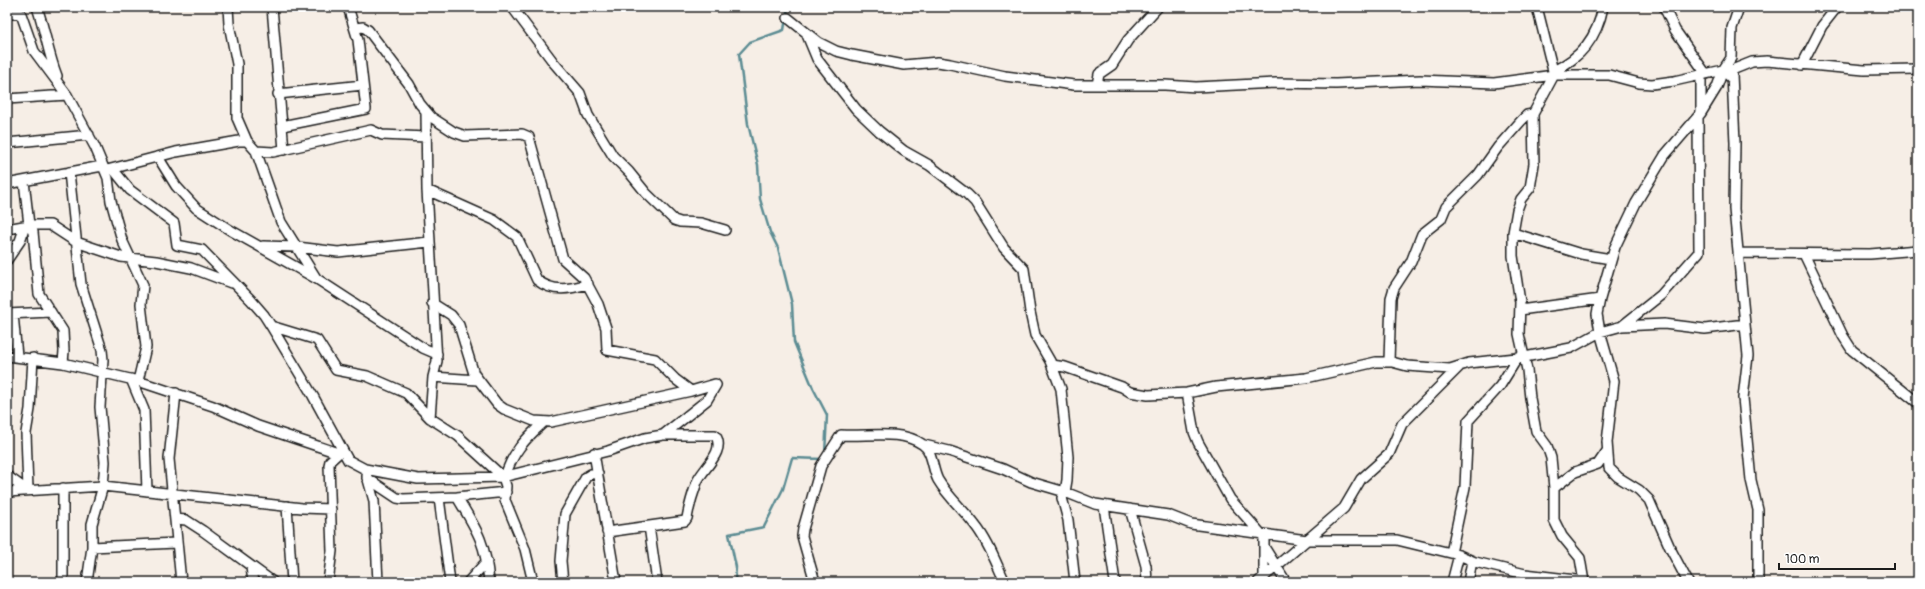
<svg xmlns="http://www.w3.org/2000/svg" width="1925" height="589" font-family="Pangolin,sans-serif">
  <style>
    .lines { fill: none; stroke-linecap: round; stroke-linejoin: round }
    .stream { stroke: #5c8c93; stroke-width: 2.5 }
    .minor-casing { stroke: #1c1c1c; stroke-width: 12 }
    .minor { stroke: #fff; stroke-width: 9 }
  </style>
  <rect width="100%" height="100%" fill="#f6eee6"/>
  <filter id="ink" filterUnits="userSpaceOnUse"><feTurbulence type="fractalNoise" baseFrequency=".025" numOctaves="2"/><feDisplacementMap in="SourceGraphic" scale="8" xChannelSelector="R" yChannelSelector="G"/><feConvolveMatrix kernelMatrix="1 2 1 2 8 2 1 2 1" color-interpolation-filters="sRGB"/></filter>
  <g filter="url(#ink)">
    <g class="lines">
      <path class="stream" d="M 788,7 L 784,30 L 750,42 L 739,54 L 748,124 L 758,165 L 760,199 L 770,232 L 778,248 L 792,304 L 794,342 L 813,388 L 827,415 L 825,454
        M 735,582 L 736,567 L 729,534 L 764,527 L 783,489 L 792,458 L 822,459"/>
      <g class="minor-casing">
        <path id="minor" d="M 37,7 C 45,30 48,53 57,76
          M 228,7 L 229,24 L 237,64 L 237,118 L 247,141 L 256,151 L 281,222 L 316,278
          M 272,7 L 284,150
          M 512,7 L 554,63 L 580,93 L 588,115 L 613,156 L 629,172 L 646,193 L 674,220 L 680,222 L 701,223 L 725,230
          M 1537,7 L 1554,75 L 1533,114 L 1534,164 L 1530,188 L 1521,199 L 1517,210 L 1513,233 L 1513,256 L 1520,302 L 1519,334 L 1527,370 L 1530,398 L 1536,431 L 1547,446 L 1551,458 L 1554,488 L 1554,520 L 1562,536 L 1580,558 L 1584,582
          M 1664,7 L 1675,30 L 1706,74
          M 7,14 L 21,14 L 34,51 L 67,95 L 95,147 L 108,178 L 111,201 L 122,240 L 143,285 L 141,304 L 146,347 L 138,381
          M 788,18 L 818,42 L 836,51 L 852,55 L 904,65 L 938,62 L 950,64 L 1005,76 L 1074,85 L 1165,85 L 1196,87 L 1276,83 L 1336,84 L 1420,80 L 1494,83 L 1554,75 L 1609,75 L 1639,83 L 1652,84 L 1674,81 L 1723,70 L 1732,79
          M 356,28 L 363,27 L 368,30 L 409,84 L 420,104 L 431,117 L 454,132 L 465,136 L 522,134 L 529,137 L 563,259 L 584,278 L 598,304 L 606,328 L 607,350 L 655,359 L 675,379 L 691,391
          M 807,35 L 817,59 L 856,109 L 879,131 L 904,151 L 929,165 L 967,194 L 975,202 L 1004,248 L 1024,269 L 1030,312 L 1035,335 L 1050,361 L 1061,389 L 1068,457 L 1067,480 L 1065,492 L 1062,498 L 1068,520 L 1075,582
          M 1802,65 L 1822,26 L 1837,7
          M 1732,70 L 1752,62 L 1767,61 L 1864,70 L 1918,69
          M 1553,71 C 1581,58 1597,38 1603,7
          M 1732,74 L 1735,143 L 1734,209 L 1748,356 L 1743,398 L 1751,480 L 1758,510 L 1758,582
          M 1701,76 L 1701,112
          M 1097,85 L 1099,74 L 1112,65 L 1128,40 L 1158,7
          M 278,94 L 363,85
          M 7,99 L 67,95
          M 426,112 L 427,190 L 437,361 L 433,377 L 430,418
          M 282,126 L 366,109 L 358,40 L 348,7
          M 7,143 L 89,135
          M 256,151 L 273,152 L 371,130 L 382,135 L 426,137
          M 158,157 L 176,186 L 196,208 L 230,230 L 317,279 L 423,348 L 437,354
          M 113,169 L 130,190 L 174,223 L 177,245 L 202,250 L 251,300 L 264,315 L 271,326 L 313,396 L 348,460 L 365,469 L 418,479 L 503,477 L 608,451 L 645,438 L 663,435 L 715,435 C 727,451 702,469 697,482 C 693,493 689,507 687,518 L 685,521 L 607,532
          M 107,170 L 176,152 L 239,141 L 247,141
          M 69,172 L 81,284 L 102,350 L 103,360 L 100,407 L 105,462 L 103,486 L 92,524 L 92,547 L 87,582
          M 24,181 L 29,225 L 33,232 L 39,294 L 63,331 L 64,351 L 63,363
          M 7,184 L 102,166
          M 427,190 L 494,220 L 517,237 L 537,280 C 553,293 570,289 588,284
          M 7,229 L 29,225 L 50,225 L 76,242 L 121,257 L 156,261 L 191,268 L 231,283
          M 1513,233 L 1581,254 L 1611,259
          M 263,246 L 297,247 L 338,252 L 429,242
          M 1738,253 L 1870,254 L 1918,250
          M 1804,254 L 1843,336 L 1852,350 L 1918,403
          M 7,260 L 20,241 L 25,226
          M 432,303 L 451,315 L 459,325 L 474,374 L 497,404 L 504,409 L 534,421 L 551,422 L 691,391 L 715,384 L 716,385 L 707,400 L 663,435
          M 1520,310 L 1600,299
          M 7,314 L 51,312
          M 13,314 L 17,356
          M 271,326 L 317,340 L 336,370 L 367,376 L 406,393 L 430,418 L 458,436 L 503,477 L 506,486 L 505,500 L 525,549 L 533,582
          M 1622,326 L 1661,295 L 1699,252 L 1698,117
          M 7,356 L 63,363 L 138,381 L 213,406 L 258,426 L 338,453
          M 1389,361 L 1391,298 L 1394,288 L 1411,262 L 1422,234 L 1441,219 L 1446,207 L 1478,175 L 1498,147 L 1521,121 L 1527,115 L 1533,114
          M 1052,365 L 1065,367 L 1122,387 L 1130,392 L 1148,395 L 1187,393 L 1216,387 L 1306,378 L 1376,362 L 1392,362 L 1407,366 L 1450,369 L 1469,363 L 1525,357 L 1571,348 L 1600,332 L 1622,326 L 1664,324 L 1705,329 L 1745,324
          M 433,377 L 477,380
          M 131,379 L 144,410 L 147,491
          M 176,393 L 169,459 L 181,582
          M 1187,393 L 1194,432 L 1198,442 L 1230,499 L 1264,537 L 1264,581
          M 924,445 L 949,451 L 1003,469 L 1031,482 L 1065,492 L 1095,504 L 1168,515 L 1191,524 L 1307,540 L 1397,540 L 1459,555 L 1475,562 L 1525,574 L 1584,581
          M 594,453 L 616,582
          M 7,476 L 21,486 L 28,488
          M 367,476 L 374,501 L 378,582
          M 505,477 C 512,453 525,439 543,423
          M 367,478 L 397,498 L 403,499 L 457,497 L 506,492
          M 1554,488 L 1575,472 L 1598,464 L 1607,451
          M 28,490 L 26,433 L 30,409 L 33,358
          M 7,492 L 103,486 L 302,508 L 331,509
          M 457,497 C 477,530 486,543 489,582
          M 439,498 L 450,582
          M 287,506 L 292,582
          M 1104,506 L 1115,582
          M 1130,509 L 1146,566 L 1147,582
          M 175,519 L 186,520 L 203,531 L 273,582
          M 649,526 L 657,582
          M 92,547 L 176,543
          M 1264,547 L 1286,582
          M 1451,553 L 1465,487 L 1468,421 L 1500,386 L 1518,357
          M 251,567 L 253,582
          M 63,582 L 63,488
          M 328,582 L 332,551 L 329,465 L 330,461 L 341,451
          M 468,582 L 487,561
          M 563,582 L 561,561 L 565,514 L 586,477 L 591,474 L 598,473
          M 815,582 L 802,536 L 803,529 L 821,466 L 841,435 C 866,437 900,429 922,444 C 933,451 932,469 938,480 C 948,497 963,509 975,525 C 988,541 996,563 1005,582
          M 1258,582 L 1344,508 L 1361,479 L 1389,454 L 1402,424 L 1460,366
          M 1452,582 L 1459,555
          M 1468,582 L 1472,561
          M 1688,582 L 1671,550 L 1649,500 L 1639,490 L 1618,477 L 1609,468 L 1607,442 L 1614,381 L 1600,332 L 1597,314 L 1600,299 L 1615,247 L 1636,203 L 1665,155 L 1701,113 L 1717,87 L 1723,70 L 1731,58 L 1732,28 L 1739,7"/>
      </g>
      <use href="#minor" class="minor"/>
    </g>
  </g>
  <rect width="1925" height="589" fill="none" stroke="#fff" stroke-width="24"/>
  <rect x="12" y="12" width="1901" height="565" fill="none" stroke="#1c1c1c" stroke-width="1.5" filter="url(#ink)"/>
  <path d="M1779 563v6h116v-6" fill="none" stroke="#1c1c1c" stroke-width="2"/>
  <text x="1785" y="563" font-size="12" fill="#1c1c1c" stroke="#ffffff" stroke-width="3" paint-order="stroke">100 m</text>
</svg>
